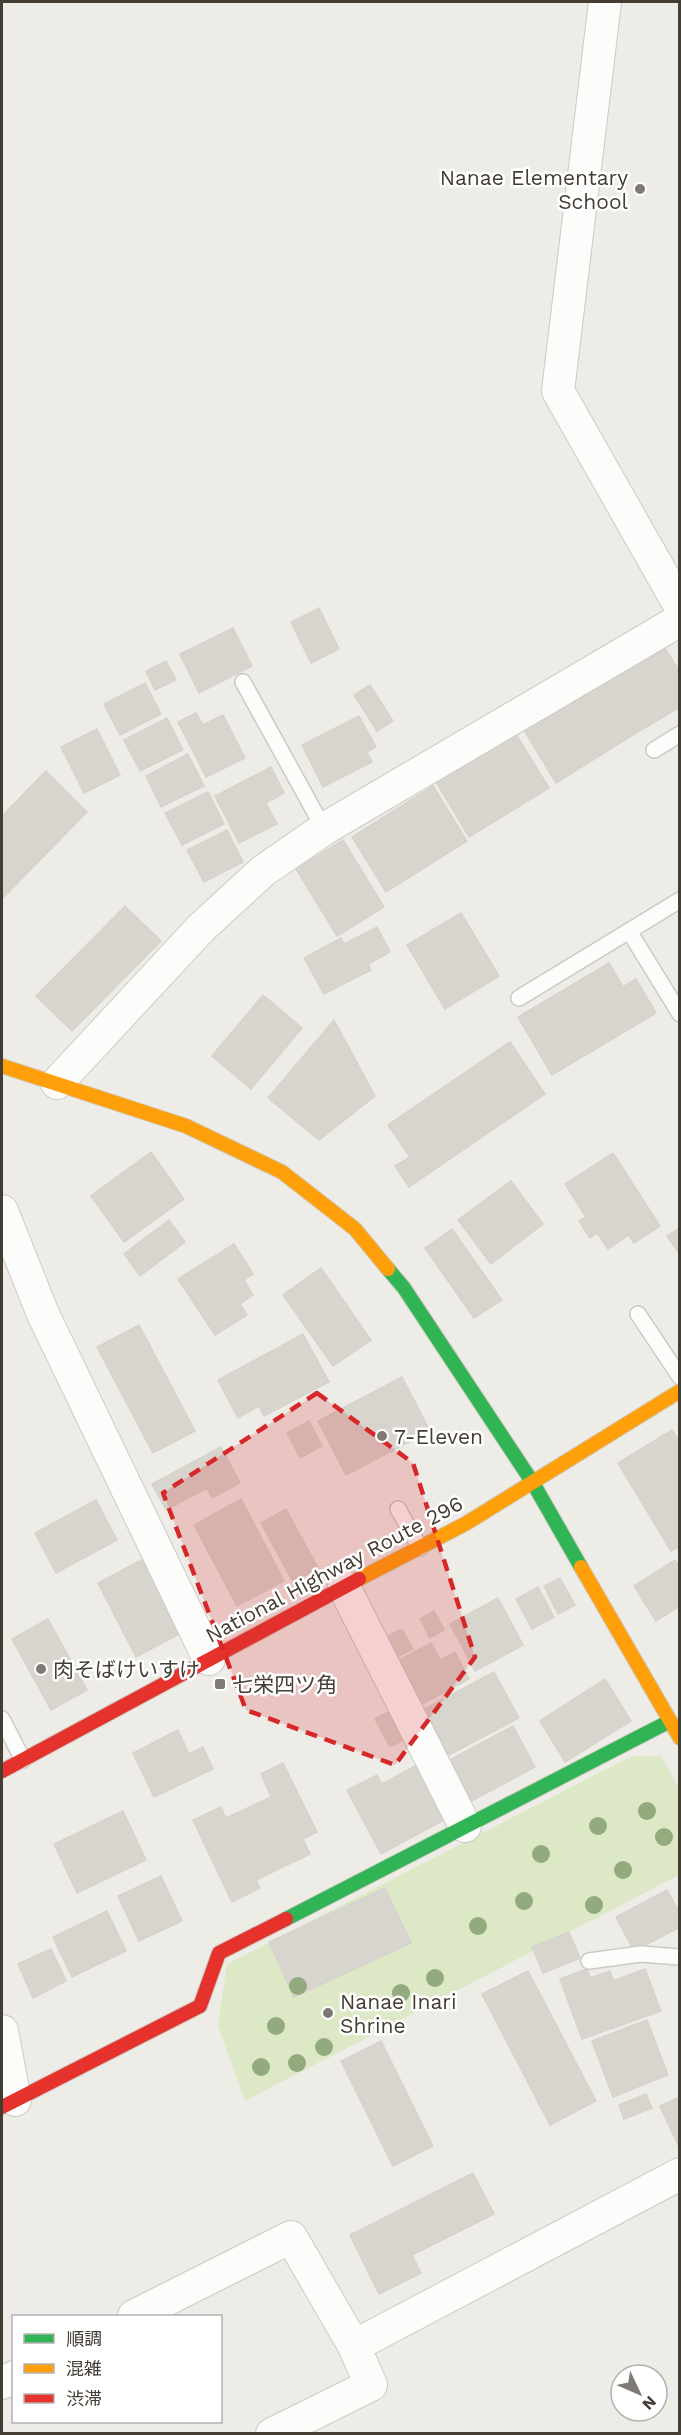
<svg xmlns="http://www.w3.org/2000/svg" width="681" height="2435" font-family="'Work Sans','Noto Sans JP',sans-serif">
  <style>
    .green { fill: #dde8c7 }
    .building { fill: #d8d5cf; stroke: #d6d3cd; stroke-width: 1.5 }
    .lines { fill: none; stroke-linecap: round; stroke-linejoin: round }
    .lane-casing { stroke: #cccac5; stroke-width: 18 }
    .street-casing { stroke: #cccac5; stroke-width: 34 }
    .fast-casing { stroke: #cdc9be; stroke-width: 16 }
    .slow-casing { stroke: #cdc9be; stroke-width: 16 }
    .jam-casing { stroke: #cdc9be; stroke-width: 16 }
    .lane { stroke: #fcfcfb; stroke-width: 15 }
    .street { stroke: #fcfcfb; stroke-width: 32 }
    .fast { stroke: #30b455; stroke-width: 14 }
    .slow { stroke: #ff9f0a; stroke-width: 14 }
    .jam { stroke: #e5322d; stroke-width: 14 }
    .tree { fill: #93a97e }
    .marked { fill: #d62828; fill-opacity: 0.2; stroke: #d62828; stroke-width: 4.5; stroke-dasharray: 12 8; stroke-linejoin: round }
    .poi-dot { fill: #7f7a73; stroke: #fff; stroke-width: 2 }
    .labels { text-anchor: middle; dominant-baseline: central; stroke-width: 5; stroke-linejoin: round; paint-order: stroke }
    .poi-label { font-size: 21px; fill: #433d34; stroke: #fff; text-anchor: start }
    .street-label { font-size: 21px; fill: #433d34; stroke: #fff }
  </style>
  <rect width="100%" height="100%" fill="#eeece7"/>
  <path class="green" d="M 632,1756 L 661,1756 L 679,1788 L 679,1875 L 245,2101 L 218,2026 L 227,1964 Z"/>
  <path class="building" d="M 319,608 L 339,649 L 311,663 L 291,622 Z
    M 233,628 L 252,666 L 199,693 L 180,654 Z
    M 663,645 L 680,672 L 680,707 L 636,733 L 604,681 Z
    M 166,661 L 176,680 L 155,690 L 146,671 Z
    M 604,681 L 636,733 L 556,783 L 524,730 Z
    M 145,683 L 161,714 L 120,735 L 104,704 Z
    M 370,685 L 393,721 L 377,731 L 354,695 Z
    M 196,713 L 203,725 L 223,715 L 245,758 L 206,777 L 178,722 Z
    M 359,716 L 376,747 L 367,752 L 372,762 L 323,787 L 302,745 Z
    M 167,718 L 183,750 L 140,771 L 124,740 Z
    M 97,729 L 120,775 L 84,793 L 61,747 Z
    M 514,731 L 549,788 L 469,837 L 435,780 Z
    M 188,754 L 204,786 L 161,807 L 146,776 Z
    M 271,767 L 284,793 L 266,803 L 277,824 L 239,843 L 215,796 Z
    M 46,771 L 87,812 L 2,899 L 2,816 Z
    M 433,786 L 467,841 L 386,892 L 352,837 Z
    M 208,792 L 224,824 L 182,845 L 165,813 Z
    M 227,830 L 243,862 L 204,882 L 187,850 Z
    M 343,840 L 384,907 L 337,936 L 296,869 Z
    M 125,906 L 161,941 L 72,1031 L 36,996 Z
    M 461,913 L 499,976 L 445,1009 L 407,945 Z
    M 377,927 L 390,952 L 368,964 L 371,970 L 361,975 L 344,944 Z
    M 341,938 L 361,975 L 324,994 L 304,958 Z
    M 609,963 L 623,987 L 636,979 L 656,1013 L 552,1075 L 518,1017 Z
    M 263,995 L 302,1028 L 251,1089 L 212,1056 Z
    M 334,1020 L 375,1096 L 319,1140 L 268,1098 Z
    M 510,1042 L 545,1094 L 409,1187 L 395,1166 L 410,1157 L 388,1125 Z
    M 151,1152 L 184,1199 L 124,1242 L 91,1196 Z
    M 613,1153 L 660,1226 L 634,1243 L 629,1235 L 608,1249 L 597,1233 L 590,1238 L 579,1221 L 586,1217 L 565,1184 Z
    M 511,1181 L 543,1224 L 491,1264 L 458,1220 Z
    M 169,1220 L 185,1242 L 140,1276 L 124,1254 Z
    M 680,1228 L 680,1255 L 667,1236 Z
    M 452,1229 L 502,1300 L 474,1318 L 425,1248 Z
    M 234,1244 L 253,1274 L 244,1280 L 253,1295 L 240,1304 L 247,1315 L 215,1335 L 178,1279 Z
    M 321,1268 L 371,1340 L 333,1366 L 283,1295 Z
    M 139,1325 L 195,1431 L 153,1453 L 97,1347 Z
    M 303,1334 L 329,1382 L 264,1416 L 259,1406 L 238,1418 L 218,1380 Z
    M 402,1377 L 430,1431 L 346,1475 L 318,1421 Z
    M 309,1421 L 322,1446 L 300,1458 L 287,1433 Z
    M 672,1430 L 680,1442 L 680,1546 L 671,1551 L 618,1463 Z
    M 221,1447 L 240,1483 L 212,1498 L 207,1488 L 166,1510 L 152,1484 Z
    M 241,1499 L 284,1581 L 237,1606 L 194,1525 Z
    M 96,1500 L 117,1540 L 56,1573 L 35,1533 Z
    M 286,1509 L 318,1568 L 293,1582 L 261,1523 Z
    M 145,1558 L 185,1631 L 136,1657 L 98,1583 Z
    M 675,1560 L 680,1568 L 680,1606 L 656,1621 L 634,1586 Z
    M 560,1578 L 575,1605 L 558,1614 L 544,1586 Z
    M 538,1587 L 554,1617 L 532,1629 L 516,1599 Z
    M 498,1598 L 523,1645 L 475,1671 L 450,1624 Z
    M 434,1611 L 444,1630 L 430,1638 L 420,1619 Z
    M 48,1619 L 87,1690 L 51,1710 L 12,1639 Z
    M 402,1629 L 413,1649 L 389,1661 L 378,1641 Z
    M 431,1643 L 440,1660 L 455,1652 L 469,1679 L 411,1710 L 388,1666 Z
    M 494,1672 L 519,1718 L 443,1758 L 419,1712 Z
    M 605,1679 L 631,1721 L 565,1762 L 540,1721 Z
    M 390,1711 L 405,1739 L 390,1747 L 375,1719 Z
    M 513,1726 L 535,1767 L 468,1803 L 446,1762 Z
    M 178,1730 L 189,1754 L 203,1747 L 213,1769 L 154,1797 L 133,1753 Z
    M 283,1763 L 317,1832 L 303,1839 L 310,1854 L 256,1880 L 260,1888 L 232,1902 L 193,1820 L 221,1807 L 226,1818 L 271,1797 L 261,1774 Z
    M 417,1765 L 446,1819 L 381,1854 L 347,1790 L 377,1775 L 382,1784 Z
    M 123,1811 L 146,1860 L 77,1893 L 54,1844 Z
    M 161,1876 L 182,1921 L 139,1941 L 118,1896 Z
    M 385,1888 L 411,1943 L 294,1997 L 269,1942 Z
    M 667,1890 L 680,1913 L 680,1927 L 634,1951 L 616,1917 Z
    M 107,1911 L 126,1951 L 72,1977 L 53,1937 Z
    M 569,1932 L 580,1958 L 543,1973 L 532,1947 Z
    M 51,1949 L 66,1981 L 33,1998 L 18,1964 Z
    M 587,1969 L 590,1978 L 610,1971 L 613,1981 L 645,1969 L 661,2011 L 582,2039 L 560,1979 Z
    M 528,1971 L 596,2101 L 550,2125 L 482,1994 Z
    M 647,2020 L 668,2075 L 647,2083 L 626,2028 Z
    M 626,2028 L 647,2083 L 613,2097 L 592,2041 Z
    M 381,2041 L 433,2146 L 393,2166 L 341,2061 Z
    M 646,2094 L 652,2108 L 624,2119 L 619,2105 Z
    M 680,2097 L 680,2145 L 678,2145 L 660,2106 Z
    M 473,2173 L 494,2214 L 412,2255 L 421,2273 L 379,2294 L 350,2235 Z"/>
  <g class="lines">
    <g class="lane-casing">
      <path id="lane" d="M 243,682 L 324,829
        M 654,750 L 680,734
        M 629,931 L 680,1014
        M 519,998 L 680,900
        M 638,1314 L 680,1377
        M 398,1509 L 420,1548
        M 2,1719 L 23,1760
        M 589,1961 L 641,1954 L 680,1957"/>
    </g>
    <g class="street-casing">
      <path id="street" d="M 605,2 L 558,391 L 680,606
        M 57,1083 L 201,928 L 263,871 L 324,829 L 680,620
        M 2,1211 L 43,1314 L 209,1659
        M 344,1587 L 465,1826
        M 2,2031 L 15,2100
        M 134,2316 L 291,2237 L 354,2346 L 371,2385 L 272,2434
        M 354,2346 L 680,2174
        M 2,2383 L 14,2377"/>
    </g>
    <g class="fast-casing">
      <path id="fast" d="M 388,1269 L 404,1288 L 533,1483 L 581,1567
        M 286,1919 L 670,1721"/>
    </g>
    <g class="slow-casing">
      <path id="slow" d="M 2,1066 L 186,1126 L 282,1172 L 355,1229 L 388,1269
        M 581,1567 L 680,1738
        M 359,1579 L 465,1524 L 680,1391"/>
    </g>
    <g class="jam-casing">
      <path id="jam" d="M 2,1771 L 359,1579
        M 2,2107 L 200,2006 L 219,1953 L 286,1919"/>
    </g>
    <use href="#lane" class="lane"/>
    <use href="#street" class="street"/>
    <use href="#fast" class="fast"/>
    <use href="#slow" class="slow"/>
    <use href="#jam" class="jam"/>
  </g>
  <g class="tree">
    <circle cx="647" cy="1811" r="9"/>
    <circle cx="598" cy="1826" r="9"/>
    <circle cx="664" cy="1837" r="9"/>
    <circle cx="541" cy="1854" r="9"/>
    <circle cx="623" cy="1870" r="9"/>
    <circle cx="524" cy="1901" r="9"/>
    <circle cx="594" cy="1905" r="9"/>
    <circle cx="478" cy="1926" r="9"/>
    <circle cx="435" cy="1978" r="9"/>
    <circle cx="298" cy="1986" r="9"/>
    <circle cx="401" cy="1993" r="9"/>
    <circle cx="276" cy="2026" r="9"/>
    <circle cx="324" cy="2047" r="9"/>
    <circle cx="297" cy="2063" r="9"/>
    <circle cx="261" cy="2067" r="9"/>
  </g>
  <path class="marked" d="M 317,1393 L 413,1463 L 475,1657 L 395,1765 L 246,1710 L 163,1493 Z"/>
  <g class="poi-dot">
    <circle cx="640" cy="189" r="6"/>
    <circle cx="382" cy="1436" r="6"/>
    <circle cx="41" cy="1669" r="6"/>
    <rect x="214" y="1678" width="12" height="12" rx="3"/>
    <circle cx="328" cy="2013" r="6"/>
  </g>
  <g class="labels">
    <g class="poi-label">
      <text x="628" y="177" text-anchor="end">Nanae Elementary<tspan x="628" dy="24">School</tspan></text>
      <text x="394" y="1436">7-Eleven</text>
      <text x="53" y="1669">肉そばけいすけ</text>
      <text x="232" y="1684">七栄四ツ角</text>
      <text x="340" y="2001">Nanae Inari<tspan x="340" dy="24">Shrine</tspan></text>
    </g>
    <g class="street-label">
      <text transform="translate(334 1569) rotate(-28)">National Highway Route 296</text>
    </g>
  </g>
  <rect width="681" height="2435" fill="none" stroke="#433d34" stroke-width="6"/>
  <rect x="12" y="2315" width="210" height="108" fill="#ffffff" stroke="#b4b1ae" stroke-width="1.5"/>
  <rect x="24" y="2334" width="30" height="9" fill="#30b455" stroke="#b4b1ae" stroke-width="1.5"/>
  <text x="66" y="2345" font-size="18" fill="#433d34">順調</text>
  <rect x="24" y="2364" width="30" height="9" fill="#ff9f0a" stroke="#b4b1ae" stroke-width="1.5"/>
  <text x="66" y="2375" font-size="18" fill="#433d34">混雑</text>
  <rect x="24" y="2394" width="30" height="9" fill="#e5322d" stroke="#b4b1ae" stroke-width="1.5"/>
  <text x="66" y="2405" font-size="18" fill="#433d34">渋滞</text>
  <g transform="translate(639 2393) rotate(134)"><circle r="28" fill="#ffffff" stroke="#b4b1ae" stroke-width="1.5"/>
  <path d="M0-4.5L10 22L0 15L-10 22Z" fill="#7f7a73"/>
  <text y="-9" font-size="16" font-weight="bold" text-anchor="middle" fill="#433d34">N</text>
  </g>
</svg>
